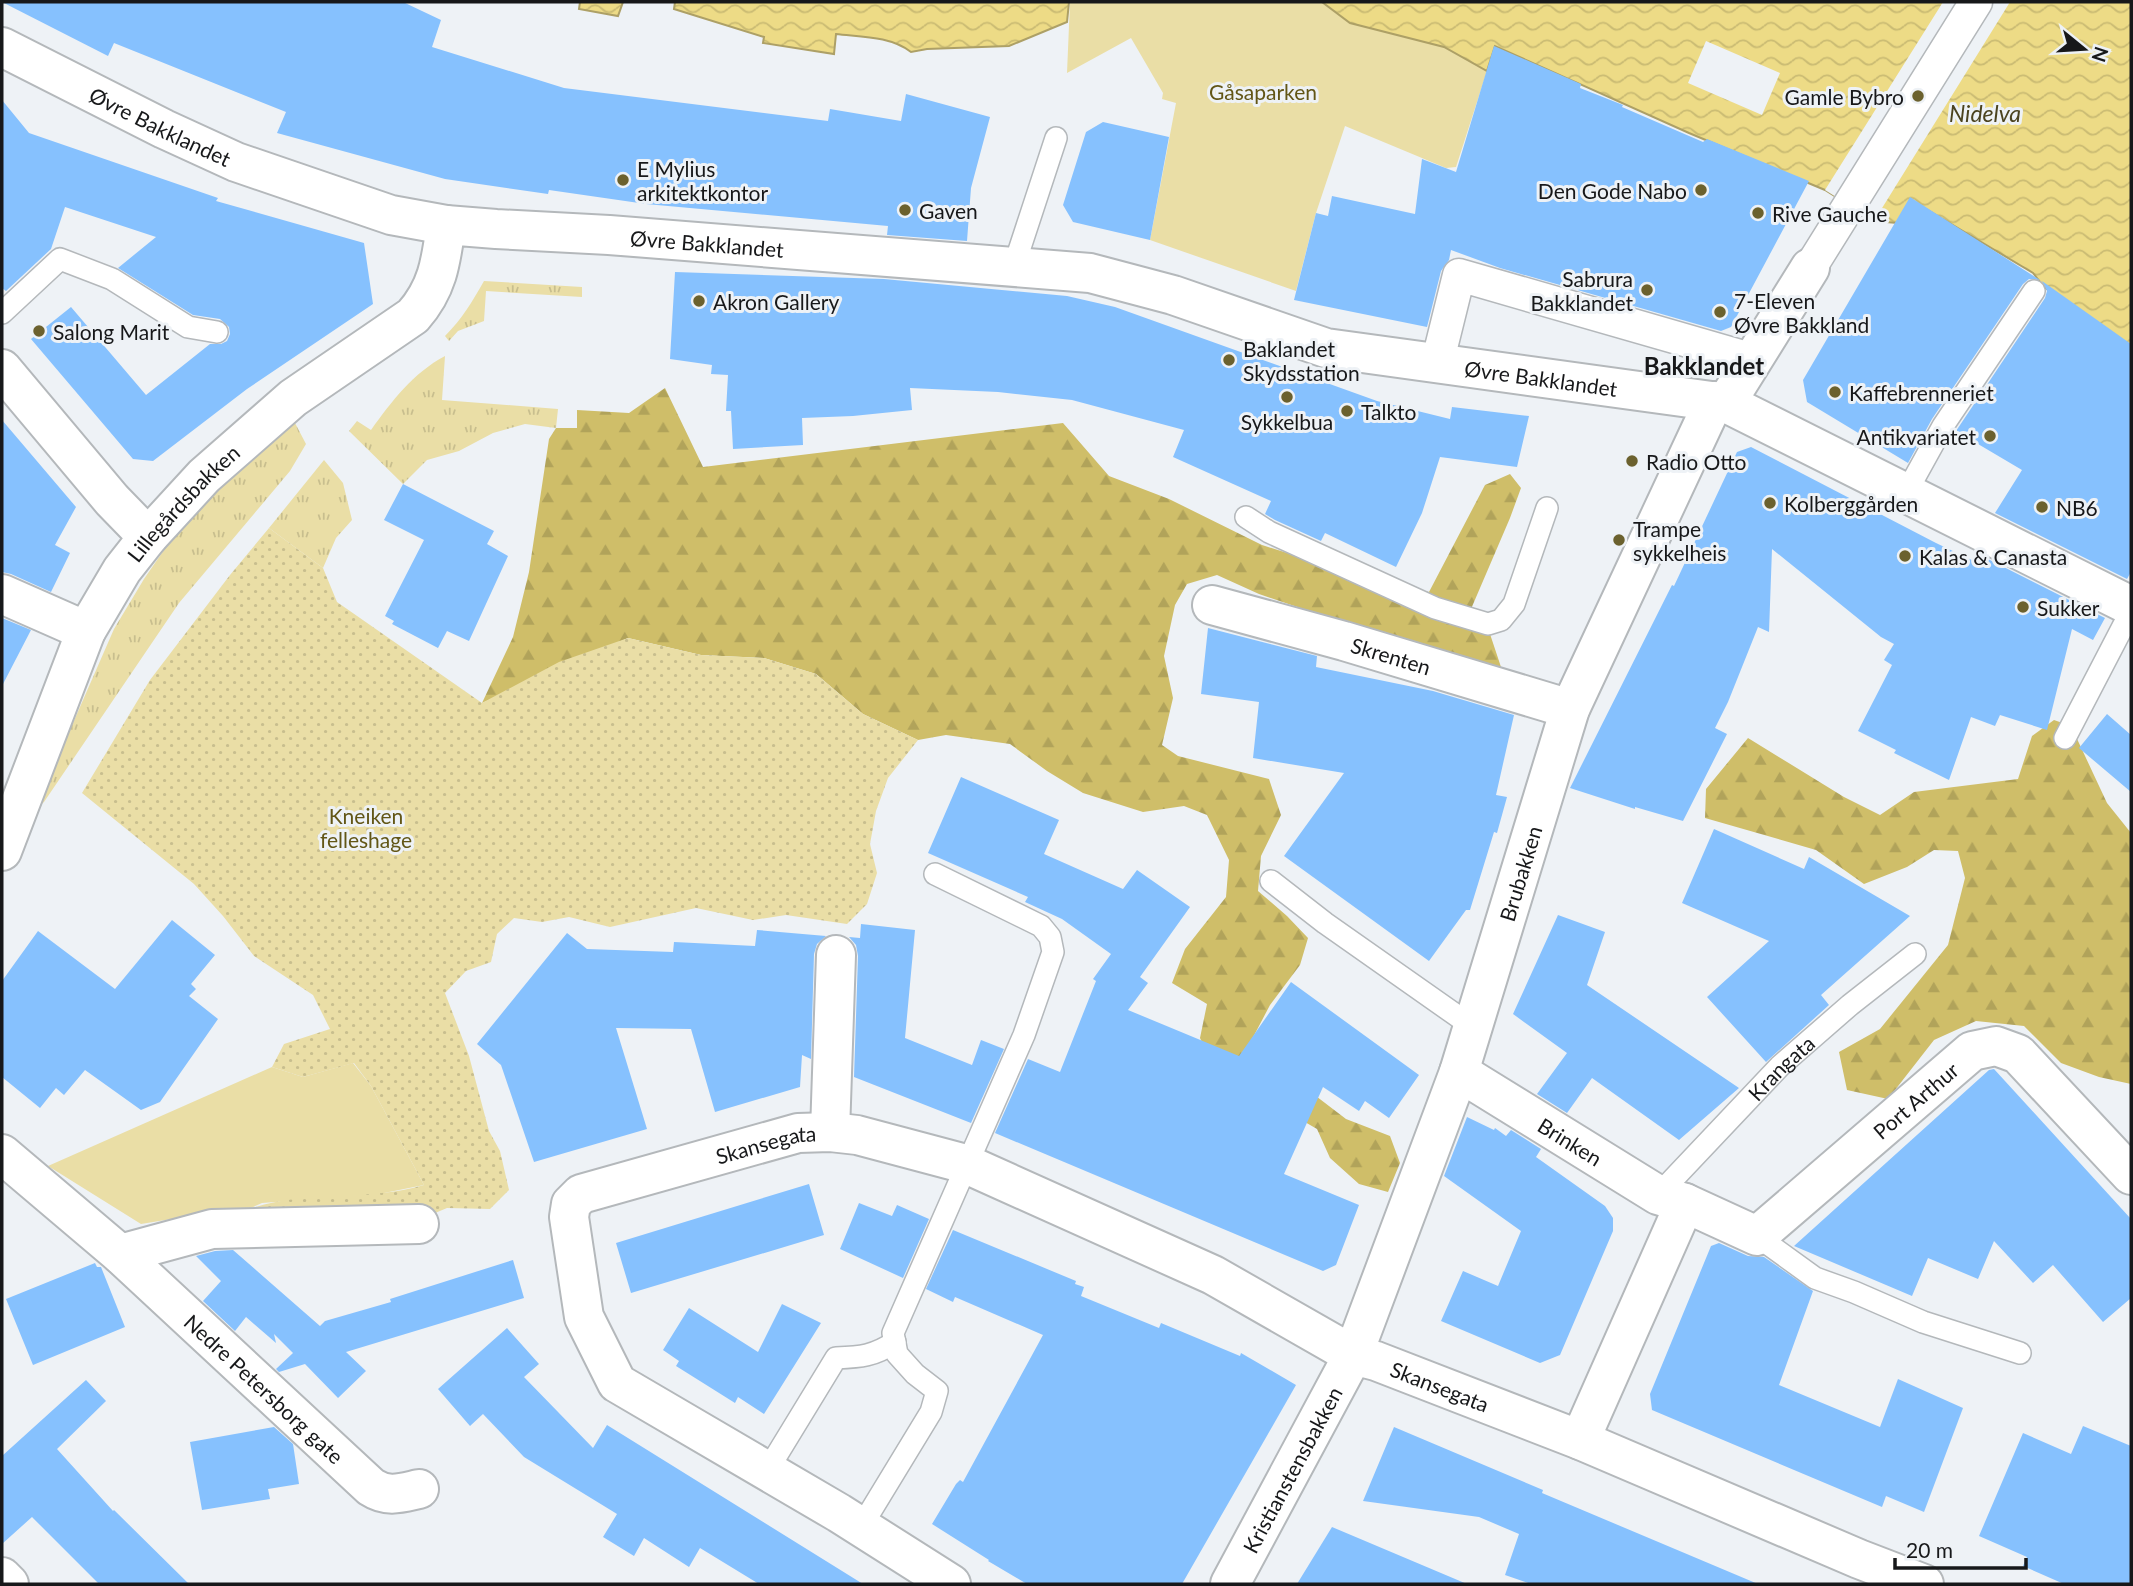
<svg xmlns="http://www.w3.org/2000/svg" width="2133" height="1586" font-family="Lato,sans-serif">
  <style>
    .grass { fill: url(#grass-tufts) }
    .forest { fill: url(#forest-firs) }
    .park { fill: #eadea6 }
    .garden { fill: url(#garden-dots) }
    .water { fill: url(#water-waves); stroke: #ada066; stroke-width: 2 }
    .pier { fill: #eef2f6 }
    .building { fill: #86c1fe }
    .lines { fill: none; stroke-linecap: round; stroke-linejoin: round }
    .service-casing { stroke: #b4b8bb; stroke-width: 24 }
    .pedestrian-casing { stroke: #b4b8bb; stroke-width: 35 }
    .minor-casing { stroke: #b4b8bb; stroke-width: 42 }
    .tertiary-casing { stroke: #b4b8bb; stroke-width: 42 }
    .service { stroke: #fff; stroke-width: 21 }
    .pedestrian { stroke: #fff; stroke-width: 32 }
    .minor { stroke: #fff; stroke-width: 38 }
    .tertiary { stroke: #fff; stroke-width: 38 }
    .poi-dot { fill: #6b612e; stroke: #eef2f6; stroke-width: 2.5 }
    .labels { text-anchor: middle; dominant-baseline: central; stroke-width: 6; stroke-linejoin: round; paint-order: stroke }
    .park-label { font-size: 21px; fill: #625616; stroke: #eef2f6 }
    .poi-label { font-size: 21px; fill: #17181a; stroke: #eef2f6; text-anchor: start }
    .street-label { font-size: 21px; fill: #17181a; stroke: #eef2f6 }
    .water-label { font-size: 23px; font-style: italic; fill: #4b431f; stroke: #eef2f6 }
    .quarter-label { font-size: 24px; font-weight: bold; fill: #17181a; stroke: #eef2f6 }
  </style>
  <defs>
    <pattern id="grass-tufts" width="24" height="20" patternUnits="userSpaceOnUse" patternTransform="scale(1.75)"><rect width="24" height="20" fill="#eadea6"/><path d="M3 7l-1-3M5 7V3M7 7l1-3M15 17l-1-3M17 17v-4M19 17l1-3" fill="none" stroke="#c8be8e"/></pattern>
    <pattern id="forest-firs" width="22" height="20" patternUnits="userSpaceOnUse" patternTransform="scale(1.75)"><rect width="22" height="20" fill="#cfbe69"/><path d="M5 1l3.5 6h-7zM16 11l3.5 6h-7z" fill="#b1a35a"/></pattern>
    <pattern id="garden-dots" width="8" height="8" patternUnits="userSpaceOnUse" patternTransform="scale(1.75)"><rect width="8" height="8" fill="#eadea6"/><path d="M2 2h.1M6 6h.1" fill="none" stroke="#c8be8e" stroke-width="1.8" stroke-linecap="round"/></pattern>
    <pattern id="water-waves" width="16" height="10" patternUnits="userSpaceOnUse" patternTransform="scale(1.75)"><rect width="16" height="10" fill="#eddb86"/><path d="M0 5q4-4 8 0t8 0" fill="none" stroke="#cabb73"/></pattern>
  </defs>
  <rect width="100%" height="100%" fill="#eef2f6"/>
  <path class="grass" d="M 484,281 L 582,287 L 582,297 L 486,291 L 484,321 L 458,331 L 449,341 L 445,336 C 462,319 472,302 484,281 Z
    M 445,356 L 442,400 L 558,409 L 556,428 L 525,424 L 493,433 L 459,451 L 427,460 L 403,484 L 349,431 L 357,421 L 371,430 C 392,401 413,373 445,356 Z
    M 286,421 L 295,423 L 306,444 L 290,471 L 179,603 L 44,802 L 35,810 L 114,629 L 144,579 L 179,528 L 224,476 Z
    M 324,460 L 343,483 L 352,520 L 336,538 L 323,568 L 269,528 Z"/>
  <path class="forest" d="M 665,388 L 703,467 L 1063,423 L 1109,476 L 1169,499 L 1262,545 L 1347,572 L 1429,592 L 1485,485 L 1510,474 L 1521,488 L 1510,518 L 1471,609 L 1490,634 L 1501,667 L 1478,688 L 1318,614 L 1259,594 L 1217,575 L 1187,584 L 1175,605 L 1164,656 L 1173,698 L 1162,745 L 1178,756 L 1269,779 L 1281,815 L 1261,856 L 1258,891 L 1287,916 L 1308,938 L 1300,965 L 1270,1005 L 1249,1045 L 1346,1119 L 1390,1136 L 1400,1163 L 1388,1192 L 1359,1184 L 1330,1158 L 1317,1129 L 1215,1070 L 1200,1038 L 1207,1004 L 1172,983 L 1185,949 L 1226,897 L 1229,860 L 1207,815 L 1184,806 L 1143,812 L 1083,793 L 1047,771 L 1010,744 L 946,735 L 918,740 L 863,714 L 816,674 L 764,658 L 701,655 L 628,638 L 482,703 L 513,637 L 529,572 L 549,439 L 556,428 L 577,428 L 577,410 L 629,413 Z
    M 2054,720 L 2071,726 L 2107,803 L 2131,833 L 2131,1084 L 2099,1077 L 2061,1063 L 2024,1026 L 1976,1021 L 1934,1040 L 1888,1099 L 1847,1090 L 1839,1052 L 1880,1029 L 1948,945 L 1965,878 L 1958,851 L 1934,850 L 1907,867 L 1864,884 L 1816,850 L 1705,818 L 1706,789 L 1748,738 L 1844,797 L 1880,815 L 1914,792 L 2018,779 L 2032,736 Z"/>
  <path class="park" d="M 1070,2 L 1322,2 L 1350,23 L 1444,47 L 1487,71 L 1456,167 L 1446,168 L 1345,126 L 1316,213 L 1296,291 L 1150,240 L 1176,103 L 1162,99 L 1163,93 L 1131,38 L 1067,73 Z
    M 353,1063 L 371,1086 L 424,1185 L 379,1194 L 262,1203 L 242,1212 L 220,1211 L 141,1224 L 48,1166 L 272,1067 L 303,1077 Z"/>
  <path class="garden" d="M 269,528 L 323,568 L 337,602 L 482,703 L 559,662 L 628,638 L 701,655 L 764,658 L 816,674 L 863,714 L 918,740 L 888,778 L 876,811 L 870,844 L 877,873 L 867,904 L 847,924 L 786,915 L 753,920 L 696,908 L 610,927 L 569,917 L 542,922 L 514,918 L 497,934 L 491,962 L 466,971 L 445,993 L 469,1056 L 489,1131 L 500,1151 L 509,1190 L 490,1209 L 447,1208 L 428,1216 L 242,1212 C 299,1188 365,1203 424,1185 L 371,1086 L 354,1063 L 303,1077 L 272,1067 L 284,1044 L 330,1029 L 313,995 L 254,956 L 223,916 L 194,884 L 82,793 L 150,680 L 230,575 Z"/>
  <path class="water" d="M 580,2 L 623,2 L 618,16 L 579,9 Z
    M 675,2 L 1069,2 L 1067,22 L 1009,46 L 927,49 L 911,52 C 890,36 861,37 836,34 L 834,54 L 763,43 L 764,37 L 674,9 Z
    M 1322,2 L 2131,2 L 2131,348 L 2044,287 L 2033,273 L 1911,200 L 1897,223 L 1874,221 L 1825,190 L 1689,133 L 1495,46 L 1487,71 L 1444,47 L 1350,23 Z"/>
  <path class="pier" d="M 1943,2 L 2010,2 L 1874,221 L 1825,190 Z
    M 1706,41 L 1780,73 L 1762,115 L 1688,83 Z"/>
  <path class="building" d="M 2,2 L 403,2 L 441,20 L 432,47 L 564,88 L 828,121 L 830,109 L 901,121 L 906,94 L 990,117 L 971,188 L 967,241 L 887,235 L 888,226 L 646,204 L 549,190 L 548,194 L 445,179 L 277,133 L 286,112 L 114,43 L 108,56 Z
    M 1494,46 L 1581,84 L 1580,88 L 1623,105 L 1622,107 L 1703,142 L 1707,139 L 1809,181 L 1731,327 L 1721,331 L 1500,268 L 1451,250 L 1449,260 L 1441,271 L 1427,327 L 1294,300 L 1316,213 L 1328,216 L 1332,196 L 1415,214 L 1422,159 L 1456,172 Z
    M 2,100 L 29,133 L 218,198 L 216,201 L 364,243 L 373,304 L 247,389 L 153,461 L 133,459 L 31,339 L 71,307 L 146,395 L 210,344 L 221,344 L 227,341 L 230,334 L 229,327 L 220,319 L 193,315 L 118,268 L 156,237 L 65,207 L 51,249 L 6,291 L 2,288 Z
    M 1103,122 L 1169,137 L 1150,240 L 1073,222 L 1063,205 L 1086,132 Z
    M 1910,197 L 2040,280 L 2029,279 L 2023,284 L 1932,419 L 1908,463 L 1807,402 L 1803,380 Z
    M 675,272 L 884,279 L 1067,296 L 1115,307 L 1377,401 L 1450,419 L 1452,407 L 1529,416 L 1517,467 L 1440,457 L 1422,513 L 1396,567 L 1325,533 L 1321,541 L 1275,520 L 1265,514 L 1271,501 L 1173,457 L 1184,430 L 1072,400 L 998,392 L 910,388 L 912,410 L 853,416 L 802,418 L 803,445 L 733,449 L 731,411 L 726,411 L 728,375 L 711,374 L 712,365 L 670,359 Z
    M 2042,281 L 2131,344 L 2131,572 L 2127,579 L 1995,513 L 2022,470 L 1956,431 L 2045,298 L 2047,291 Z
    M 2,420 L 76,507 L 55,545 L 70,553 L 51,592 L 11,574 L 2,572 Z
    M 1751,447 L 1936,543 L 1978,563 L 1982,556 L 2105,618 L 2093,640 L 2072,629 L 2047,730 L 2000,715 L 1995,726 L 1971,717 L 1949,780 L 1894,753 L 1896,750 L 1858,731 L 1892,665 L 1884,660 L 1894,644 L 1881,637 L 1772,549 L 1769,632 L 1758,627 L 1728,702 L 1715,728 L 1727,734 L 1683,821 L 1635,807 L 1635,809 L 1570,788 L 1672,585 L 1674,586 L 1737,452 Z
    M 403,484 L 494,531 L 487,544 L 508,556 L 469,641 L 447,631 L 438,648 L 392,624 L 394,621 L 385,616 L 424,540 L 384,520 Z
    M 2,618 L 31,630 L 2,686 Z
    M 1208,628 L 1317,656 L 1316,667 L 1433,691 L 1514,715 L 1496,795 L 1507,797 L 1497,833 L 1494,832 L 1470,910 L 1466,910 L 1429,961 L 1284,856 L 1344,773 L 1253,758 L 1259,702 L 1201,694 Z
    M 2107,714 L 2131,735 L 2131,792 L 2079,748 Z
    M 961,777 L 1059,820 L 1044,854 L 1123,889 L 1137,870 L 1190,907 L 1140,977 L 1148,983 L 1128,1010 L 1239,1056 L 1291,982 L 1419,1075 L 1389,1118 L 1365,1101 L 1359,1111 L 1323,1087 L 1284,1174 L 1359,1205 L 1336,1265 L 1323,1271 L 995,1133 L 1028,1059 L 1060,1072 L 1096,981 L 1093,979 L 1111,954 L 1062,919 L 1025,902 L 1028,897 L 928,853 Z
    M 1714,829 L 1804,869 L 1809,857 L 1910,916 L 1821,995 L 1829,1005 L 1766,1062 L 1707,997 L 1769,941 L 1682,903 Z
    M 1558,915 L 1605,932 L 1587,985 L 1739,1088 L 1679,1140 L 1592,1078 L 1567,1113 L 1537,1094 L 1567,1053 L 1513,1014 Z
    M 172,920 L 215,955 L 191,984 L 196,989 L 189,996 L 218,1019 L 160,1102 L 141,1110 L 85,1070 L 64,1095 L 56,1088 L 40,1108 L 2,1077 L 2,981 L 38,931 L 115,989 Z
    M 861,924 L 915,930 L 905,1038 L 972,1065 L 981,1040 L 1004,1049 L 971,1123 L 854,1077 L 858,956 L 856,945 L 849,937 L 860,938 Z
    M 757,930 L 826,936 L 817,944 L 814,954 L 811,1059 L 802,1055 L 800,1087 L 715,1112 L 691,1029 L 616,1028 L 647,1129 L 534,1162 L 501,1065 L 477,1044 L 567,933 L 587,949 L 673,952 L 674,942 L 755,946 Z
    M 1994,1069 L 2131,1219 L 2131,1298 L 2103,1322 L 2053,1265 L 2033,1283 L 1994,1241 L 1978,1279 L 1928,1258 L 1912,1296 L 1794,1246 L 1989,1070 Z
    M 1467,1117 L 1494,1130 L 1495,1128 L 1506,1136 L 1511,1130 L 1541,1149 L 1536,1157 L 1605,1206 L 1613,1218 L 1613,1231 L 1560,1355 L 1540,1363 L 1441,1321 L 1463,1271 L 1498,1286 L 1521,1231 L 1444,1176 Z
    M 809,1184 L 824,1235 L 631,1293 L 616,1243 Z
    M 859,1203 L 892,1216 L 897,1205 L 929,1219 L 903,1278 L 840,1249 Z
    M 953,1230 L 1076,1281 L 1075,1284 L 1084,1287 L 1081,1296 L 1159,1328 L 1161,1323 L 1240,1356 L 1241,1353 L 1296,1385 L 1182,1584 L 1027,1584 L 988,1561 L 989,1560 L 932,1524 L 956,1484 L 960,1480 L 963,1482 L 1043,1335 L 955,1297 L 953,1302 L 926,1289 Z
    M 1719,1243 L 1748,1256 L 1764,1257 L 1813,1291 L 1779,1385 L 1880,1427 L 1898,1379 L 1963,1408 L 1924,1512 L 1886,1496 L 1882,1507 L 1652,1410 L 1650,1394 L 1711,1246 Z
    M 233,1250 L 320,1326 L 325,1321 L 391,1302 L 390,1299 L 513,1260 L 524,1298 L 346,1352 L 366,1371 L 338,1398 L 305,1364 L 279,1372 L 276,1369 L 293,1353 L 274,1334 L 276,1343 L 246,1317 L 235,1331 L 203,1301 L 221,1281 L 196,1256 L 215,1251 Z
    M 95,1263 L 97,1267 L 101,1267 L 125,1327 L 33,1365 L 6,1299 Z
    M 782,1304 L 821,1323 L 764,1414 L 738,1397 L 735,1403 L 676,1366 L 679,1361 L 663,1350 L 689,1308 L 758,1352 Z
    M 507,1328 L 539,1364 L 524,1377 L 593,1448 L 607,1425 L 863,1584 L 759,1584 L 700,1548 L 689,1567 L 644,1538 L 634,1556 L 603,1537 L 617,1514 L 524,1457 L 483,1414 L 470,1426 L 438,1389 Z
    M 86,1380 L 106,1401 L 57,1449 L 113,1511 L 114,1510 L 189,1584 L 99,1584 L 32,1517 L 2,1544 L 2,1456 Z
    M 2083,1426 L 2131,1446 L 2131,1584 L 2064,1584 L 2023,1566 L 2027,1557 L 1979,1536 L 2023,1433 L 2071,1454 Z
    M 274,1427 L 293,1444 L 299,1484 L 268,1489 L 270,1499 L 202,1510 L 190,1442 Z
    M 1394,1427 L 1543,1490 L 1542,1493 L 1758,1584 L 1531,1584 L 1505,1575 L 1519,1534 L 1479,1517 L 1363,1501 Z
    M 1332,1527 L 1467,1584 L 1297,1584 Z"/>
  <g class="lines">
    <g class="service-casing">
      <g id="service">
        <path d="M 1014,266 L 1056,138"/>
        <path d="M 2,313 L 60,259 L 112,279 L 188,327 L 217,332"/>
        <path d="M 1906,493 L 1943,426 L 2034,291"/>
        <path d="M 1246,517 L 1269,532 L 1435,608 L 1488,624 L 1501,620 L 1514,604 L 1547,508"/>
        <path d="M 2065,738 L 2131,611"/>
        <path d="M 1271,881 L 1325,923 L 1473,1027"/>
        <path id="s1" d="M 1658,1195 L 1780,1066 L 1850,1005 L 1915,954"/>
        <path d="M 1757,1236 L 1815,1278 L 1854,1292 L 1923,1322 L 2020,1353"/>
        <path d="M 767,1471 L 836,1358 C 861,1357 874,1356 895,1342"/>
        <path d="M 861,1527 L 931,1412 L 937,1391 L 915,1374 L 897,1354 L 893,1333 L 1024,1035 L 1053,952 L 1050,937 L 1041,926 L 935,874"/>
      </g>
    </g>
    <g class="pedestrian-casing">
      <path id="pedestrian" d="M 1810,268 L 1976,2
        M 1437,364 L 1459,275 L 1754,360"/>
    </g>
    <g class="minor-casing">
      <g id="minor">
        <path id="s2" d="M 2,47 L 164,129 L 236,162 L 391,215 L 446,225"/>
        <path d="M 2,369 L 112,500 L 148,537"/>
        <path d="M 1726,403 L 2131,606"/>
        <path d="M 2,594 L 86,631"/>
        <path id="s3" d="M 1212,605 L 1344,641 L 1570,709"/>
        <path id="s4" d="M 1459,1072 L 1658,1195 L 1685,1203 L 1757,1236 L 1972,1051 L 1996,1046 L 2018,1054 L 2131,1175"/>
        <path d="M 830,1132 L 836,955"/>
        <path id="s5" d="M 2,1154 L 120,1254 L 371,1487 C 388,1498 401,1493 419,1489"/>
        <path d="M 120,1254 L 212,1229 L 419,1224"/>
        <path d="M 1580,1440 L 1685,1203"/>
        <path d="M 2,1577 L 9,1584"/>
        <path id="s6" d="M 951,1584 L 839,1513 L 617,1383 L 584,1317 L 569,1217 L 571,1204 L 581,1194 L 798,1133 L 830,1132 L 857,1135 L 966,1164 L 1213,1275 L 1353,1355 L 1376,1361 L 1580,1440 L 1859,1559 L 1924,1584"/>
        <path id="s7" d="M 1230,1584 L 1353,1355 L 1459,1072 L 1570,709 L 1714,401"/>
      </g>
    </g>
    <g class="tertiary-casing">
      <g id="tertiary">
        <path id="s8" d="M 2,851 L 86,631 L 122,570 L 148,537 L 204,476 L 293,398 L 413,316 C 438,288 441,261 446,225 L 496,229 L 609,235 L 1090,273 L 1173,295 L 1326,348 L 1726,403 L 1810,268"/>
      </g>
    </g>
    <use href="#service" class="service"/>
    <use href="#pedestrian" class="pedestrian"/>
    <use href="#minor" class="minor"/>
    <use href="#tertiary" class="tertiary"/>
  </g>
  <g class="poi-dot">
    <circle cx="1918" cy="96" r="7"/>
    <circle cx="623" cy="180" r="7"/>
    <circle cx="1701" cy="190" r="7"/>
    <circle cx="905" cy="210" r="7"/>
    <circle cx="1758" cy="213" r="7"/>
    <circle cx="1647" cy="290" r="7"/>
    <circle cx="699" cy="301" r="7"/>
    <circle cx="1720" cy="312" r="7"/>
    <circle cx="39" cy="331" r="7"/>
    <circle cx="1229" cy="360" r="7"/>
    <circle cx="1835" cy="392" r="7"/>
    <circle cx="1287" cy="397" r="7"/>
    <circle cx="1347" cy="411" r="7"/>
    <circle cx="1990" cy="436" r="7"/>
    <circle cx="1632" cy="461" r="7"/>
    <circle cx="1770" cy="503" r="7"/>
    <circle cx="2042" cy="507" r="7"/>
    <circle cx="1619" cy="540" r="7"/>
    <circle cx="1905" cy="556" r="7"/>
    <circle cx="2023" cy="607" r="7"/>
  </g>
  <g class="labels">
    <g class="park-label">
      <text x="1263" y="91">Gåsaparken</text>
      <text x="366" y="815">Kneiken<tspan x="366" dy="24">felleshage</tspan></text>
    </g>
    <g class="poi-label">
      <text x="1904" y="96" text-anchor="end">Gamle Bybro</text>
      <text x="637" y="168">E Mylius<tspan x="637" dy="24">arkitektkontor</tspan></text>
      <text x="1687" y="190" text-anchor="end">Den Gode Nabo</text>
      <text x="919" y="210">Gaven</text>
      <text x="1772" y="213">Rive Gauche</text>
      <text x="1633" y="278" text-anchor="end">Sabrura<tspan x="1633" dy="24">Bakklandet</tspan></text>
      <text x="1734" y="300">7-Eleven<tspan x="1734" dy="24">Øvre Bakkland</tspan></text>
      <text x="713" y="301">Akron Gallery</text>
      <text x="53" y="331">Salong Marit</text>
      <text x="1243" y="348">Baklandet<tspan x="1243" dy="24">Skydsstation</tspan></text>
      <text x="1849" y="392">Kaffebrenneriet</text>
      <text x="1361" y="411">Talkto</text>
      <text x="1287" y="421" text-anchor="middle">Sykkelbua</text>
      <text x="1976" y="436" text-anchor="end">Antikvariatet</text>
      <text x="1646" y="461">Radio Otto</text>
      <text x="1784" y="503">Kolberggården</text>
      <text x="2056" y="507">NB6</text>
      <text x="1633" y="528">Trampe<tspan x="1633" dy="24">sykkelheis</tspan></text>
      <text x="1919" y="556">Kalas &amp; Canasta</text>
      <text x="2037" y="607">Sukker</text>
    </g>
    <g class="street-label">
      <text stroke="none"><textPath href="#s2" startOffset="177">Øvre Bakklandet</textPath></text>
      <text stroke="none"><textPath href="#s8" startOffset="1055">Øvre Bakklandet</textPath></text>
      <text stroke="none"><textPath href="#s8" startOffset="1904">Øvre Bakklandet</textPath></text>
      <text stroke="none"><textPath href="#s8" startOffset="397">Lillegårdsbakken</textPath></text>
      <text stroke="none"><textPath href="#s3" startOffset="186">Skrenten</textPath></text>
      <text stroke="none"><textPath href="#s7" startOffset="770">Brubakken</textPath></text>
      <text stroke="none"><textPath href="#s1" startOffset="177">Krangata</textPath></text>
      <text stroke="none"><textPath href="#s4" startOffset="550">Port Arthur</textPath></text>
      <text stroke="none"><textPath href="#s4" startOffset="131">Brinken</textPath></text>
      <text stroke="none"><textPath href="#s6" startOffset="784">Skansegata</textPath></text>
      <text stroke="none"><textPath href="#s6" startOffset="1514">Skansegata</textPath></text>
      <text stroke="none"><textPath href="#s5" startOffset="352">Nedre Petersborg gate</textPath></text>
      <text stroke="none"><textPath href="#s7" startOffset="130">Kristianstensbakken</textPath></text>
    </g>
    <g class="water-label">
      <text x="1985" y="113">Nidelva</text>
    </g>
    <g class="quarter-label">
      <text x="1704" y="365">Bakklandet</text>
    </g>
  </g>
  <rect width="2133" height="1586" fill="none" stroke="#17181a" stroke-width="7"/>
  <g transform="translate(2084 49) rotate(108)" stroke="#eef2f6" stroke-width="5" paint-order="stroke">
  <path d="M0-5L12 26L0 18L-12 26Z" fill="#17181a"/>
  <text y="-10" font-size="19" font-weight="bold" text-anchor="middle" fill="#17181a">N</text>
  </g>
  <path d="M1895 1558v10h131v-10" fill="none" stroke="#17181a" stroke-width="3.5"/>
  <text x="1906" y="1558" font-size="21" fill="#17181a" stroke="#eef2f6" stroke-width="5" paint-order="stroke">20 m</text>
</svg>
